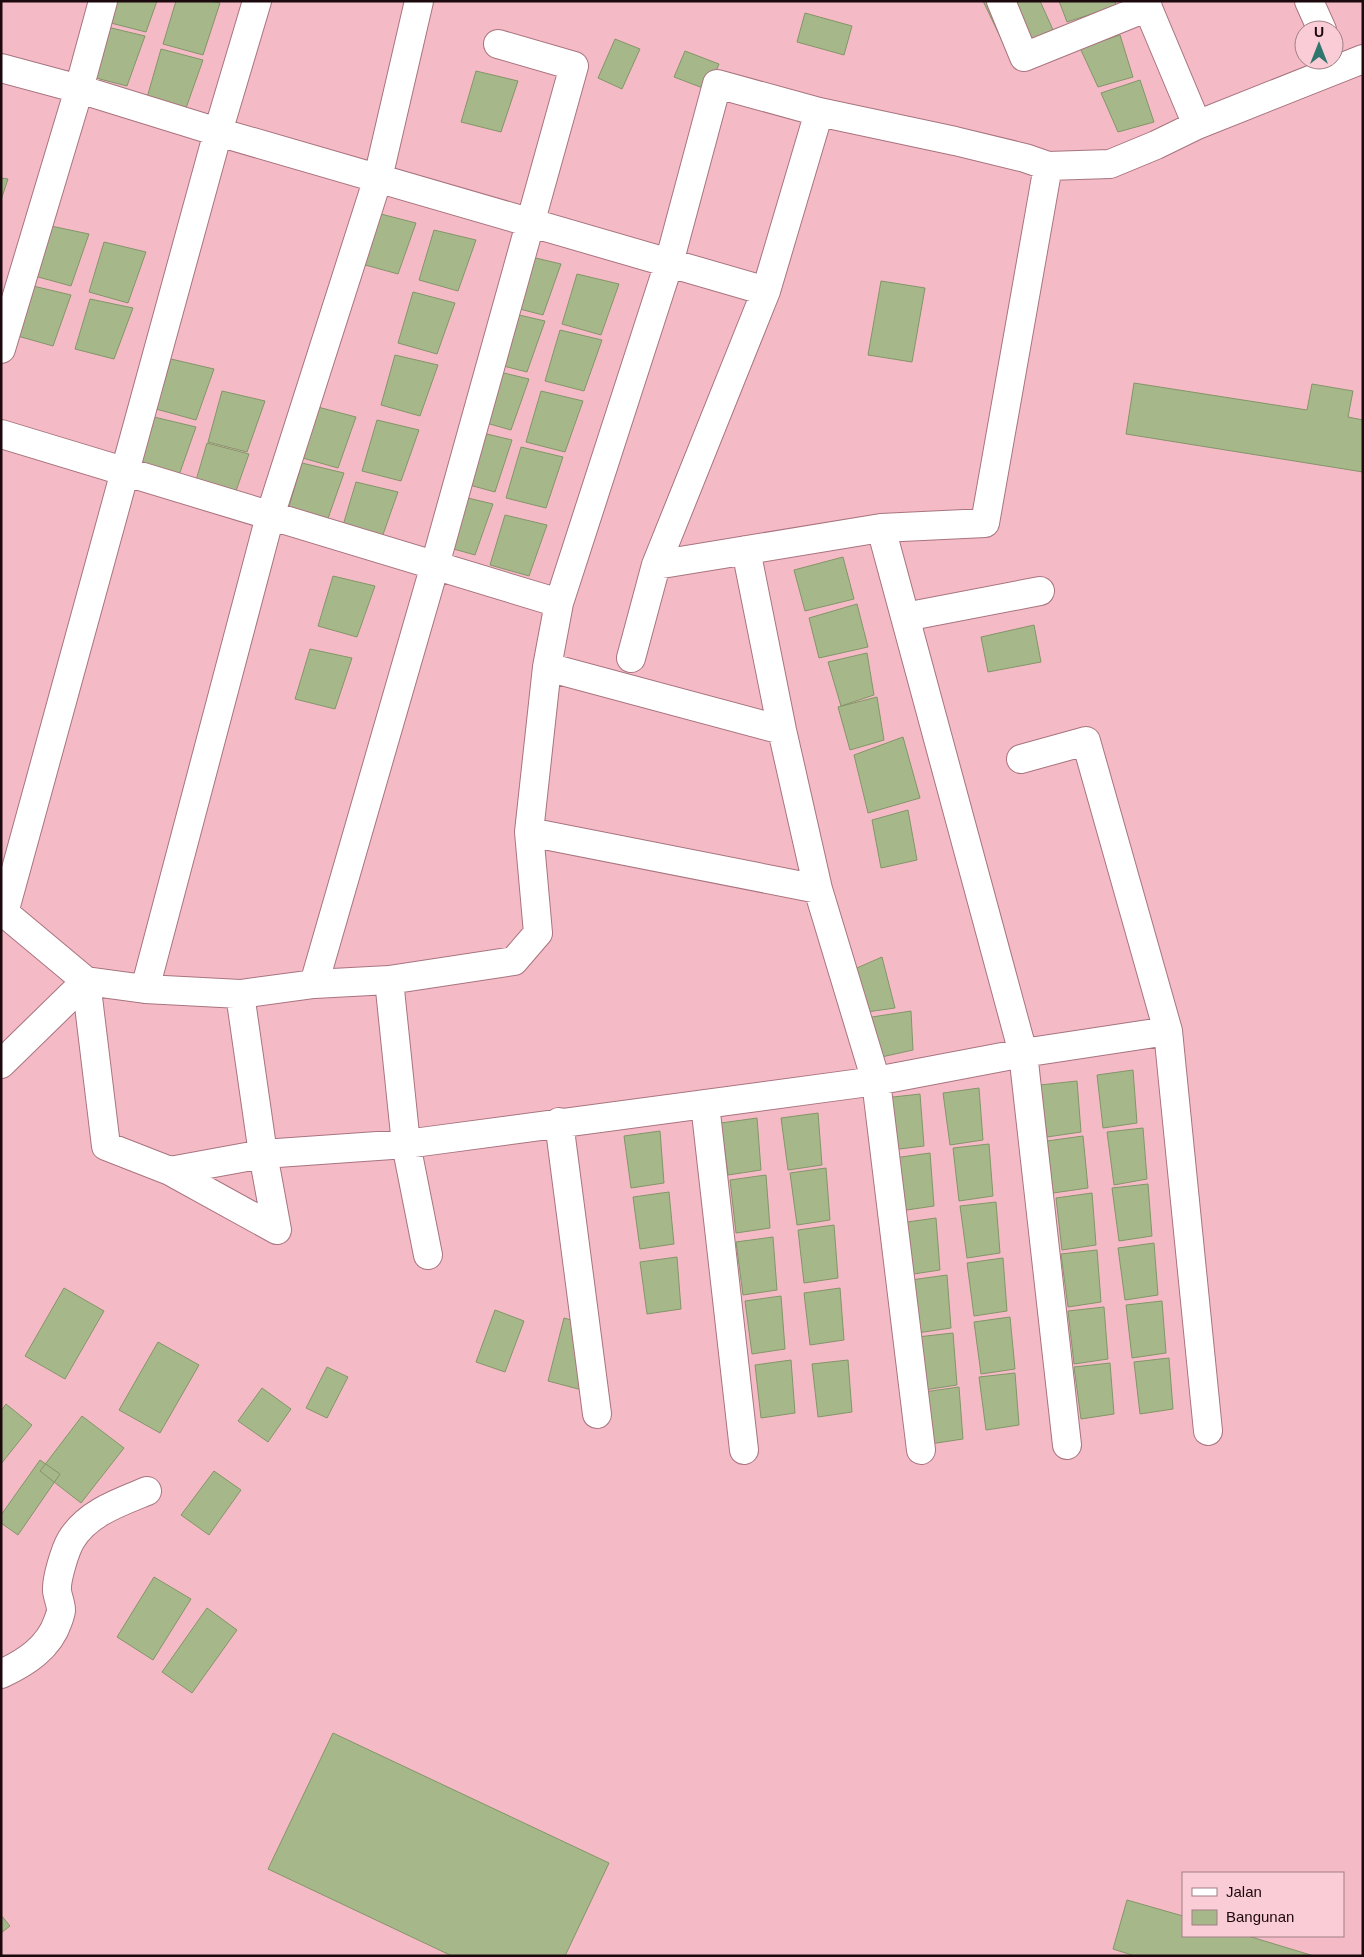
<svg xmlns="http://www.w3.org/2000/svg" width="1364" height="1957" viewBox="0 0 1364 1957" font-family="Arial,sans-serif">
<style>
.building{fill:#a6b88a;stroke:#849568}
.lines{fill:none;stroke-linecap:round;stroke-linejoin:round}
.street-casing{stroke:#a8747f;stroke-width:30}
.street{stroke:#fff;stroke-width:28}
</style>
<rect width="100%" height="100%" fill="#f4bbc7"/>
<path class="building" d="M113,1h44l-11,31 -39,-10z
M176,1h34l10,2 -17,52 -40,-11z
M983,1h57l14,31 -48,17z
M1059,1h56l1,5 -49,16z
M805,13l47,13 -8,29 -47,-13z
M103,26l42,10 -18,50 -39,-10z
M1120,35l13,42 -35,10 -18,-39z
M615,39l25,10 -18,40 -24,-11z
M161,49l42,11 -18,51 -39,-10z
M685,51l34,13 -11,26 -34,-13z
M476,71l42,10 -17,51 -40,-10z
M1140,80l14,42 -36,10 -17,-39z
M1,178l7,1 -7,21z
M373,212l43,11 -18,51 -40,-11z
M46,225l43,9 -18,52 -40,-11z
M434,230l42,10 -18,51 -39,-11z
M104,242l42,10 -18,51 -39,-11z
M519,254l42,10 -18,51 -39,-10z
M577,274l42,10 -18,51 -39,-11z
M881,281l44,7 -13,74 -44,-7z
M29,285l42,10 -18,51 -39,-11z
M413,292l42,11 -18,51 -39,-11z
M90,299l43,9 -19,51 -39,-10z
M502,311l43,10 -18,51 -39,-10z
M560,330l42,10 -18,51 -39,-10z
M395,355l43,10 -18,51 -39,-11z
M171,359l43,10 -18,51 -40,-11z
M487,369l42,10 -18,51 -39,-11z
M1134,383l173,27 5,-26 41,7 -5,26 15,3v52l-237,-38z
M222,391l43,10 -18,51 -39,-10z
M541,391l42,10 -18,51 -39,-10z
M314,406l42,11 -18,51 -39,-11z
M154,417l42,10 -18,51 -39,-11z
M377,420l42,10 -18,51 -39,-10z
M470,430l42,10 -17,52 -40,-11z
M207,443l42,11 -18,51 -39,-11z
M521,447l42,10 -17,51 -40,-10z
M302,463l42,10 -18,51 -39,-11z
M356,482l42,10 -18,51 -39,-11z
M451,494l42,10 -18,51 -39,-11z
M505,515l42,10 -18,51 -39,-11z
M843,557l11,42 -49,12 -11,-41z
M333,576l42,10 -18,51 -39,-11z
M857,604l11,43 -49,11 -10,-40z
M1034,625l7,37 -53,10 -7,-35z
M310,649l42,9 -17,51 -40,-10z
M867,653l7,42 -33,11 -13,-44z
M877,697l7,43 -34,10 -12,-43z
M903,737l17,61 -52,15 -14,-58z
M908,810l9,50 -36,8 -9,-48z
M882,957l13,51 -35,5 -10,-42z
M911,1011l2,39 -45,10 -9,-41z
M1133,1070l4,53 -34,5 -6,-53z
M1077,1081l4,51 -34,5 -7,-52z
M979,1088l4,52 -33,5 -7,-52z
M920,1094l4,52 -33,4 -7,-52z
M818,1113l4,52 -34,5 -7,-52z
M757,1118l4,52 -33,5 -7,-52z
M1143,1128l4,51 -33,6 -7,-53z
M660,1131l4,52 -33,5 -7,-52z
M1083,1136l5,52 -35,5 -6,-52z
M989,1144l4,52 -34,5 -6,-53z
M930,1153l4,53 -34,5 -6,-53z
M826,1168l4,52 -33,5 -7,-52z
M766,1175l4,53 -34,5 -6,-53z
M1148,1184l4,52 -33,5 -7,-53z
M669,1192l5,52 -34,5 -7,-52z
M1092,1193l4,52 -34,5 -6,-52z
M996,1202l4,51 -33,5 -7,-52z
M936,1218l4,52 -33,5 -7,-52z
M834,1225l4,53 -34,5 -6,-53z
M773,1237l4,53 -34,5 -7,-53z
M1154,1243l4,52 -33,5 -7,-52z
M1097,1250l4,52 -33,5 -7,-53z
M677,1257l4,52 -34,5 -7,-52z
M1003,1258l4,53 -33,5 -7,-53z
M947,1275l4,53 -34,5 -6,-53z
M64,1288l40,23 -39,68 -40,-23z
M840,1288l4,52 -34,5 -6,-52z
M781,1296l4,53 -33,5 -7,-53z
M1162,1301l4,52 -34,5 -6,-53z
M1104,1307l4,52 -34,5 -6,-53z
M495,1310l29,11 -19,51 -29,-10z
M1010,1317l5,52 -34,5 -7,-52z
M564,1318l33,9 -15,63 -34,-9z
M953,1333l4,52 -33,5 -7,-53z
M158,1342l41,23 -39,68 -41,-23z
M1169,1358l4,51 -33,5 -6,-52z
M791,1360l4,53 -34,5 -6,-53z
M848,1360l4,52 -34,5 -6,-53z
M1110,1363l4,51 -33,5 -7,-52z
M327,1367l21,10 -21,41 -21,-10z
M1015,1373l4,52 -33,5 -7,-53z
M959,1387l4,52 -33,5 -6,-52z
M262,1388l29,21 -23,33 -30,-21z
M6,1404l26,21 -31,39v-53z
M82,1416l42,32 -43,55 -41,-32z
M40,1460l20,14 -42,61 -17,-12v-8z
M214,1471l27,19 -32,45 -28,-20z
M154,1577l37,22 -38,61 -36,-23z
M207,1608l30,22 -45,63 -30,-21z
M333,1733l276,130 -44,93h-113l-184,-87z
M1127,1900l56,16v20h65l66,20h-179l-22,-7z
M1,1915l9,11 -9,7z"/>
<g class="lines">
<defs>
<path id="street" d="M1001,1l23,56 124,-50
M1145,1l52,124
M1309,1l13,29
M1,68l78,21 139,43 548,159
M1,349l78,-260 24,-88
M1,434l558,169
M881,528l142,525 44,392
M746,550l36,180 36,159 58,192 147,-28 145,-22 -82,-290 -65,18
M656,565l225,-37 104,-5 63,-357
M905,617l135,-26
M631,658l25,-93 110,-274 53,-179
M547,667l235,63
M529,832l289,57
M1,910l85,71 59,8 95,5 74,-10 75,-4 125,-19 24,-28 -9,-101 18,-165 12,-64 110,-340 48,-179 102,28 136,29 70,17 23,8 62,-2 46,-19 41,-20 166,-66
M4,913l214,-781 39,-131
M389,980l17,164 22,111
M86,981l20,165 64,25 93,-17 143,-10 470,-63 45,369
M314,984l121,-419 139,-499 -76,-22
M145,989l125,-473 108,-338 41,-177
M1168,1031l40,400
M1,1064l85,-83
M705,1104l39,346
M559,1122l38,292
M170,1171l107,59 -14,-76 -23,-160
M1,1674c24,-11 48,-26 57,-53 1,-3 3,-8 3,-11 0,-6 -3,-12 -4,-19 -1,-11 8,-41 14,-51 16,-27 49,-38 76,-49"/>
</defs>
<use href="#street" class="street-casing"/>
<use href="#street" class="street"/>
</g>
<rect width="1364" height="1957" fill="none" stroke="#1c090e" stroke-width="5"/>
<rect x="1182" y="1872" width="162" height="65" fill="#faccd5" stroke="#a17e85"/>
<rect x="1192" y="1888" width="25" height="8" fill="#ffffff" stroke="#a17e85"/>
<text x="1226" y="1897" font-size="15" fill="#1c090e">Jalan</text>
<rect x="1192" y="1910" width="25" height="15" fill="#a6b88a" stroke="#a17e85"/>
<text x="1226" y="1922" font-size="15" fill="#1c090e">Bangunan</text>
<g transform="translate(1319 45)"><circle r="24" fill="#faccd5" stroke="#a17e85"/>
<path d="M0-4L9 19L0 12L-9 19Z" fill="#2f766e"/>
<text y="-8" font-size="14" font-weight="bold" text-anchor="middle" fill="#1c090e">U</text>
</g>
</svg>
